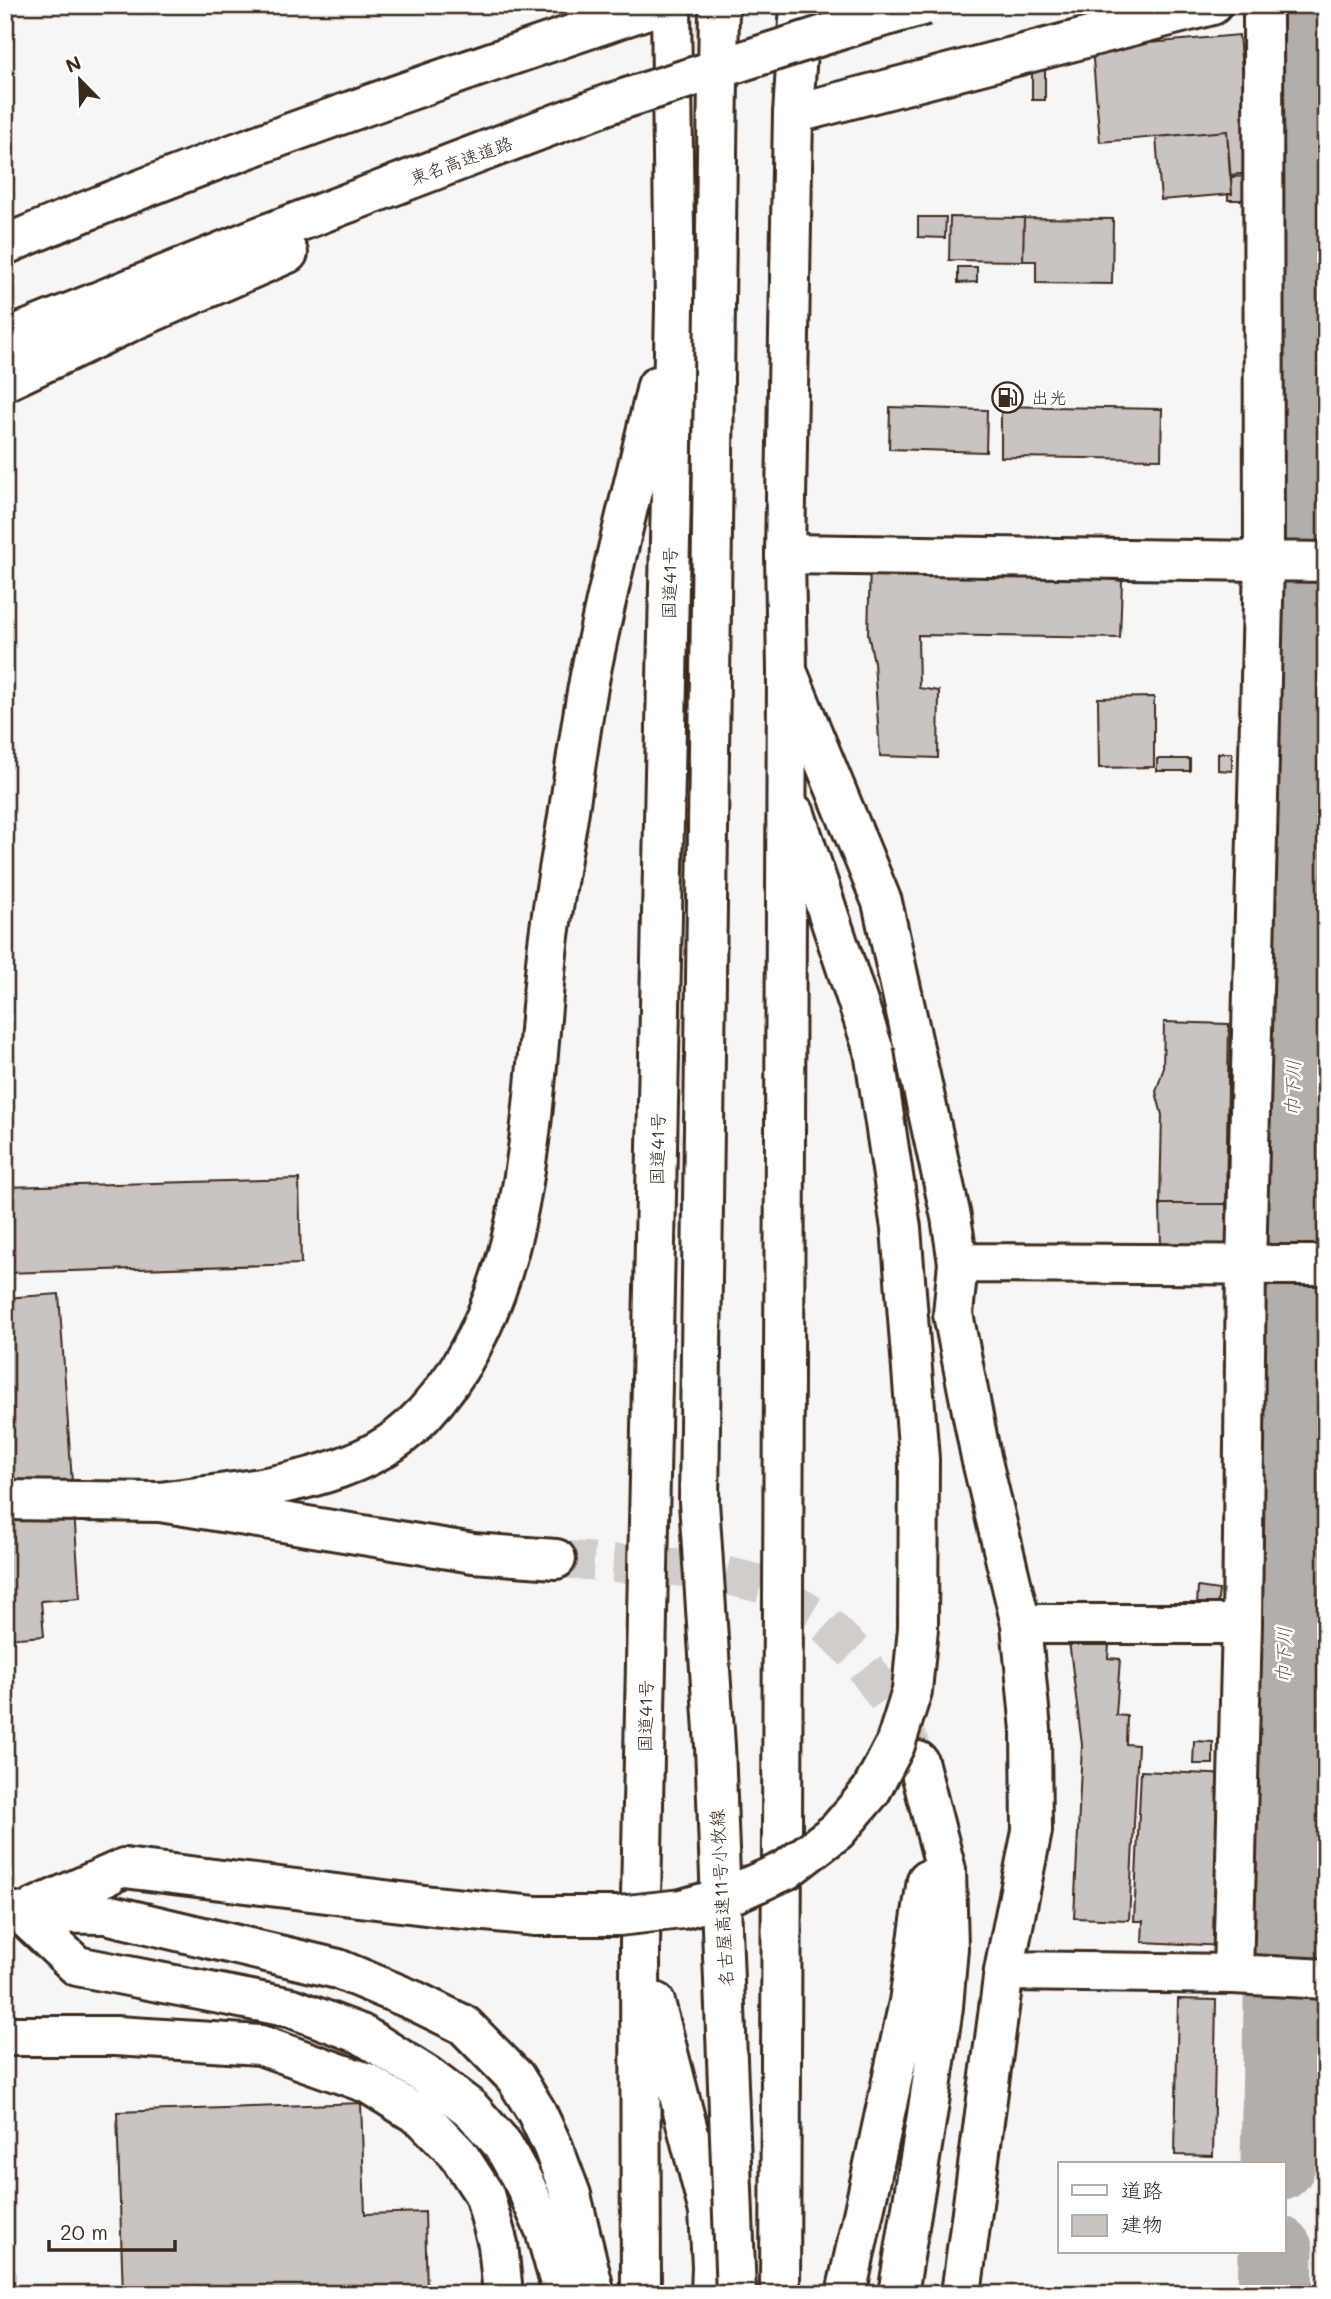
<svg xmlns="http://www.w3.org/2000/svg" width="1331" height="2299" viewBox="0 0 1331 2299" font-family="Mali,'Klee One',sans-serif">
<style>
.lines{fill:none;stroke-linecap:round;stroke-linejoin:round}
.river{stroke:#b4aeaa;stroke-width:75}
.building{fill:#c9c3c1;stroke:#3b2a1e;stroke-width:2}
.highway-tunnel{stroke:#d1cdcb;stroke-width:38;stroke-dasharray:38 19;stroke-linecap:butt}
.street-casing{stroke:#3b2a1e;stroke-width:44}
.highway-casing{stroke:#3b2a1e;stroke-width:44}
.street{stroke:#fff;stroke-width:38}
.highway{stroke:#fff;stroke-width:38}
.highway-bridge-casing{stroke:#3b2a1e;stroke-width:44;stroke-linecap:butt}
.highway-bridge{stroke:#fff;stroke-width:38}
.labels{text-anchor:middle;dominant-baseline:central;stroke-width:5;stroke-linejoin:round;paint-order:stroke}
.street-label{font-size:18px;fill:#3b2a1e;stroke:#fff}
.poi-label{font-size:18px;fill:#3b2a1e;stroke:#fff;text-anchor:start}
.water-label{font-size:19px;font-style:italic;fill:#65584f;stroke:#fff}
</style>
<rect width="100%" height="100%" fill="#f7f6f6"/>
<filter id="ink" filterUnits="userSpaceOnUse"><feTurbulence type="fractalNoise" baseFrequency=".0143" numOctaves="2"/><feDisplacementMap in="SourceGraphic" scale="14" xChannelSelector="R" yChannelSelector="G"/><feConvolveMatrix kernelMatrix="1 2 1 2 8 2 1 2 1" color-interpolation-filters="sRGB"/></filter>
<g filter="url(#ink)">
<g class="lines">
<path class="river" d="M1278,2164l3,-161 3,-515 29,-1476
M1275,2294l1,-42"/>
</g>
<path class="building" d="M1239,35l12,138 -21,2 -3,-44 -127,11 -8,-94z
M1032,70h13v30h-13z
M1227,131l5,63 -71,6 -5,-63z
M1248,176l-2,24h-18v-6h4l-1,-17z
M918,217h28l-1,21 -27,-1z
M950,217l74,1 -1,43 -74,-1z
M1024,218l89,1 -1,65 -76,-1v-22h-13z
M958,267h19v15l-19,1z
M1001,406l161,3 -1,50 -160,-2z
M890,407l97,3 -1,42 -97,-3z
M870,565l166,6 86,10 -2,57 -202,-3 1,53 20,3 -1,67 -58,-2 -6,-94 -6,-28z
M1154,697v70l-55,1 -1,-70z
M1218,753h14v18l-14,-1z
M1157,759h33v12h-33z
M1164,1022l65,2 -3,180h-66l2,-89 -6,-23 7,-22z
M299,1179l2,85 -296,9v-86z
M1160,1204h66l1,42 -66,1z
M59,1294l21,304 -39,3 3,35 -39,3v-341z
M1198,1587l21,3 -2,17 -20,-2z
M1069,1641l40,3 -1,14 12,1 -4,56 11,1 -1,28 12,1 -9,175 -55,-2 8,-173z
M1194,1741l19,1v22h-20z
M1141,1771l92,4 -8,171 -83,-4 1,-21h-9z
M1178,1999l38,1 -3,156 -38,-1z
M361,2103l4,111 60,-2 2,82h-304l-6,-182z"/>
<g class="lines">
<path class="highway-tunnel" d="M556,1559l144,10 61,15 59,35 35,34 33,47 24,48"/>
<defs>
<path id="street" d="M793,114l419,-109
M785,554l541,8
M787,671l95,231 69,315 7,46 -5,51 28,143 40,167 10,106 1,101 -28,140 -43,323
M958,1263l368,2
M1021,1624h221
M1004,1971l229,3 93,5
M1233,1974l9,-350 4,-358 18,-704 -1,-557
M5,2036h111l144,9 107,38 56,35 35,36 26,40 14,50 5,50"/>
<path id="highway" d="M5,245c213,-91 435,-166 655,-240
M5,339l256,-103 350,-133
M5,381l131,-62 152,-66
M795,814l79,237
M5,1500l155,2 313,51 83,6
M160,1502c78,-11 189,-18 250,-74 126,-117 120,-325 138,-484 5,-42 13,-85 20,-127 7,-47 13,-94 22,-141 19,-97 45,-194 67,-290
M36,1907l88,-39
M5,1910l16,3 85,1 232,55 77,32 49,24 51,52 21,34 17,36 18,48 24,99
M21,1913l56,53 215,42 69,26 65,41 45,34 32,36 22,40 20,45 18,64
M655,2002l54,210 3,54 -1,28
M641,2294l-1,-350 35,-1638 -4,-301
M780,2294l7,-1623 -2,-117 8,-440 7,-109
M846,2294l63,-292 18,-122
M898,2294l30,-185 15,-102 5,-59 -2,-78 -28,-109"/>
</defs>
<use href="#street" class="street-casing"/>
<use href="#highway" class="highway-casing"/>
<use href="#street" class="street"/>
<use href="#highway" class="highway"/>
<defs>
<path id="highway-bridge" d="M719,5l-20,1497 16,244 21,548
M611,103l254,-81 60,-17
M124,1868l309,38 103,10h82l64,-7 46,-13 58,-26 51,-39 34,-40 24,-46 17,-54 6,-63 1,-169 -18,-231 -27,-177"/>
</defs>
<use href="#highway-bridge" class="highway-bridge-casing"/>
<use href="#highway-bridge" class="highway-bridge"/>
</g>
</g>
<defs>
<symbol id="fuel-ring" viewBox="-11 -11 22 22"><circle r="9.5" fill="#fff" stroke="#3b2a1e" stroke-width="1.5"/><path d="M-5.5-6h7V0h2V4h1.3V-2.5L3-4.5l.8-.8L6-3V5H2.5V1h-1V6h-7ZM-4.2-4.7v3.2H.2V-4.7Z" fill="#3b2a1e"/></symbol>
</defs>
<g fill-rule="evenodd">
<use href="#fuel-ring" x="990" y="380" width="35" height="35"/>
</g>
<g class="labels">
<g class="street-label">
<text transform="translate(461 160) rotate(-20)">東名高速道路</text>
<text transform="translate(669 583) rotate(-89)">国道41号</text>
<text transform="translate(657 1149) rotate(-89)">国道41号</text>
<text transform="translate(645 1716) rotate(-89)">国道41号</text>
<text transform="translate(721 1898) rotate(-93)">名古屋高速11号小牧線</text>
</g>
<g class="poi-label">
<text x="1031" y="397">出光</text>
</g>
<g class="water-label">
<text transform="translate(1292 1088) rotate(-89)">巾下川</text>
<text transform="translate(1283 1655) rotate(-89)">巾下川</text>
</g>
</g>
<rect width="1331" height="2299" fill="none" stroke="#fff" stroke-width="28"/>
<rect x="14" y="14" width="1303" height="2271" fill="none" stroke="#3b2a1e" stroke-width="2.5" filter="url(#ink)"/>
<rect x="1058" y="2162" width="228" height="91" fill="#ffffff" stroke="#b1aaa5" stroke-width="2"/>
<rect x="1072" y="2185" width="35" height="10" fill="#ffffff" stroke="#b1aaa5" stroke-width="2"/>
<text x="1121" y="2198" font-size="21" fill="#3b2a1e">道路</text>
<rect x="1072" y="2215" width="35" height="21" fill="#c9c3c1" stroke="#b1aaa5" stroke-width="2"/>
<text x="1121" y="2232" font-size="21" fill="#3b2a1e">建物</text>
<g transform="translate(80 80) rotate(337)" stroke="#ffffff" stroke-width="5" paint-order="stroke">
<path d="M0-5L12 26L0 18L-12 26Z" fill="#3b2a1e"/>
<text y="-10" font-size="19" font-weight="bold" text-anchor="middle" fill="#3b2a1e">N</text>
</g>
<path d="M49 2240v10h126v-10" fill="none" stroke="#3b2a1e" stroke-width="3.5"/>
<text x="60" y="2240" font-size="21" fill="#3b2a1e" stroke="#ffffff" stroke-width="5" paint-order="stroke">20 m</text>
</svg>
